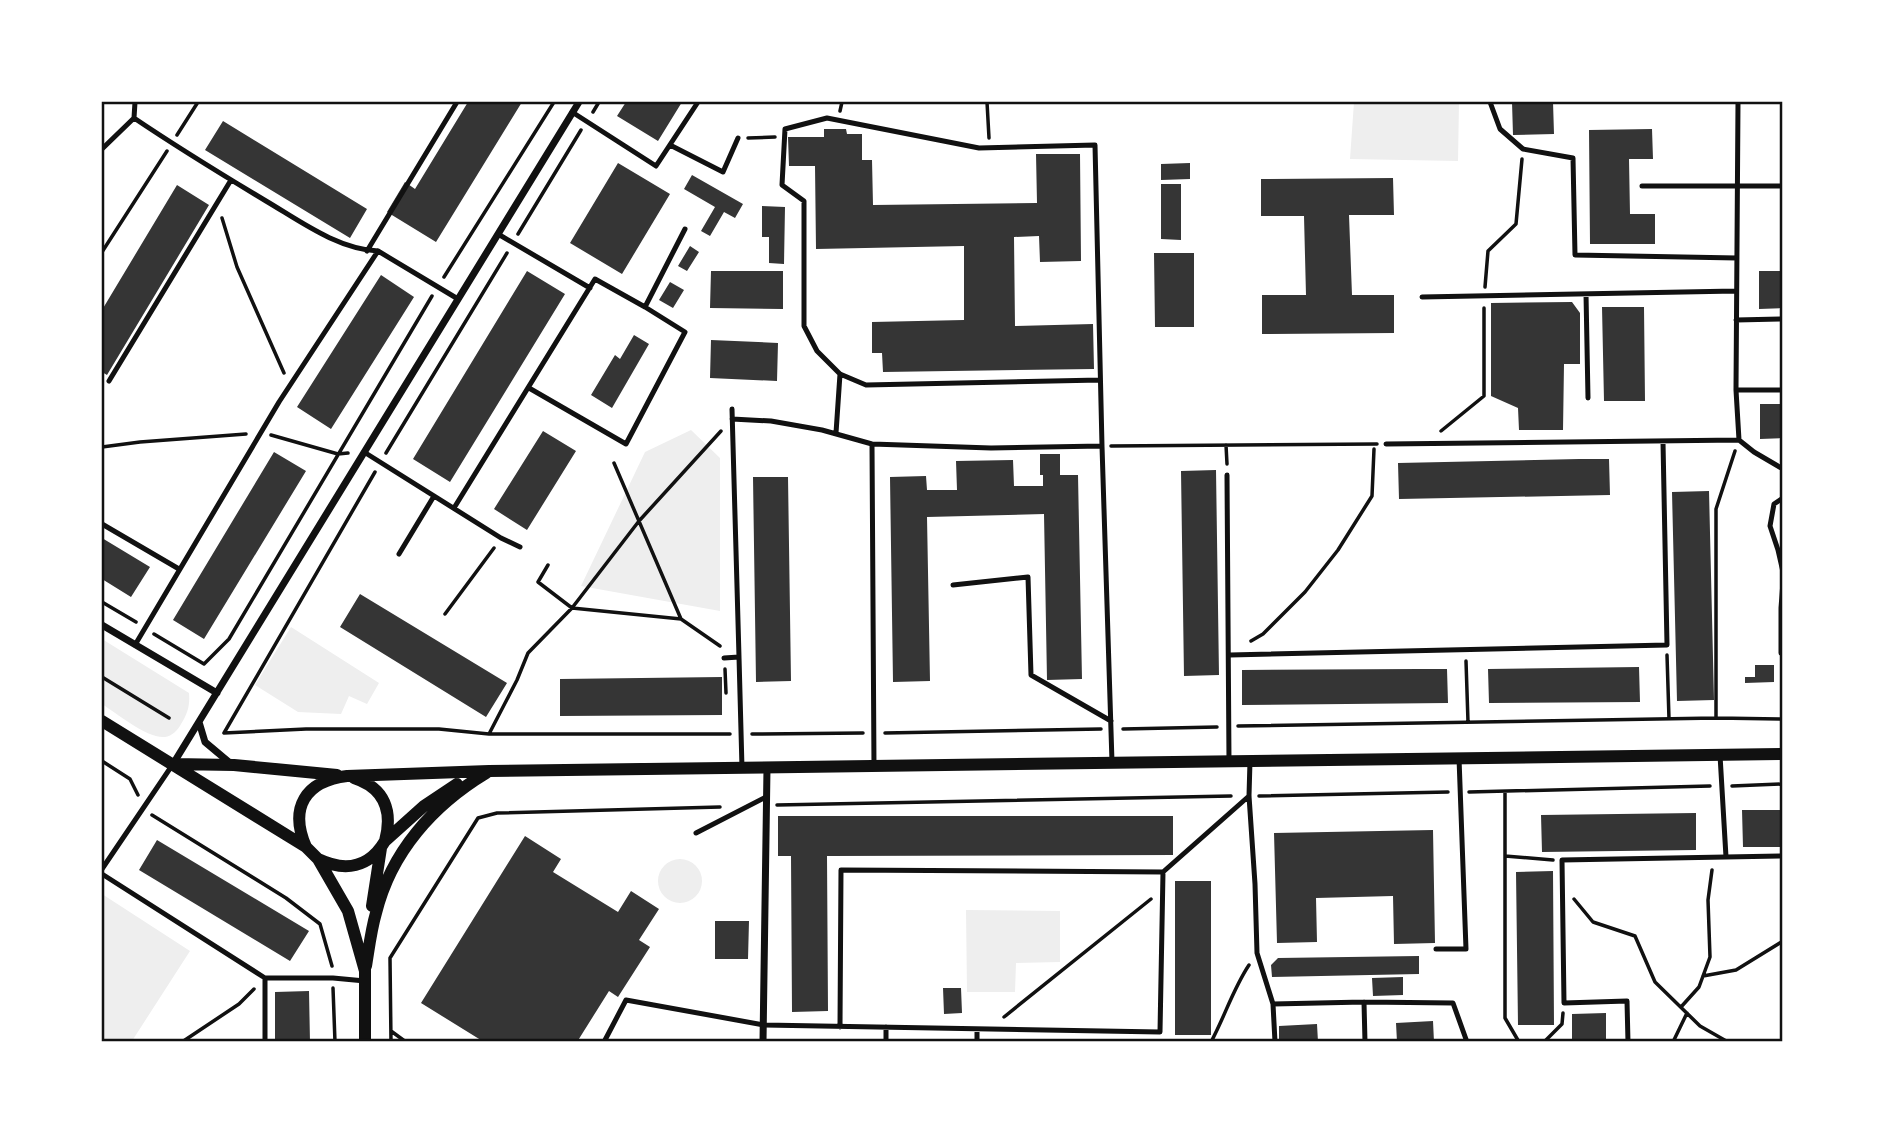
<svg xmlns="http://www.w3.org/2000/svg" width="1884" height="1143" viewBox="0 0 1884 1143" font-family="Spectral,serif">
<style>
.green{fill:#eee}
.building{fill:#353535}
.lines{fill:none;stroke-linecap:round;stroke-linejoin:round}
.path{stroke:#111;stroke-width:3.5}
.service{stroke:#111;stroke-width:5}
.minor{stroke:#111;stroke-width:7}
.tertiary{stroke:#111;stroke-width:12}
.neatline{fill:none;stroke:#111;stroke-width:2.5}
</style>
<rect width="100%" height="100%" fill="#fff"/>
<path class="green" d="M1354,102h105l-1,59 -108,-2z
M691,430l29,28v153l-139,-25 64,-134z
M291,627l88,56 -12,21 -18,-8 -8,18 -43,-2 -43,-27z
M102,639l87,54c1,12 -1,20 -8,31 -3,6 -9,12 -16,13 -17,2 -49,-24 -63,-33z
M658 881a22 22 0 1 1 44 0a22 22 0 1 1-44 0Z
M102,894l88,57 -58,90h-30z
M966,910l94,1v51l-44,1 -1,29h-48z"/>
<path class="building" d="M468,102h54l-86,140 -49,-30 18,-30 10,7z
M626,102h56l-24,39 -41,-25z
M1512,102h41l1,32 -41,1z
M223,121l144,88 -17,29 -145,-88z
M824,129h22l1,5h15v26h10l1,45 164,-2 -1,-49h44l1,107 -41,1 -1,-26 -25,1 1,89 78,-2 1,45 -211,3 -1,-19h-10v-31l92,-2v-74l-148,3 -1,-83h-26l-1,-29h36z
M1652,129l1,30h-24l1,55h25v30h-65l-1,-114z
M618,163l52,31 -48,80 -52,-31z
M1190,163v16l-29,1v-16z
M692,175l51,29 -8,14 -11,-6 -14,24 -9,-5 14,-24 -31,-18z
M1393,178l1,37h-45l3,80h42v38l-132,1v-39h44l-2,-79h-43v-37z
M1161,184h20v56l-20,-1z
M177,185l32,20 -102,170 -5,-3v-62z
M762,206l23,1 -1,57 -15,-1v-26h-7z
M690,246l9,6 -12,19 -9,-5z
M1154,253h40v74h-39z
M527,271l38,23 -115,188 -37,-23z
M711,271h72v38l-73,-1z
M1759,271h24v37l-24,1z
M381,275l33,22 -83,132 -34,-22z
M670,282l14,8 -11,18 -14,-8z
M1572,302l8,11v51h-16l-1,66h-44l-1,-22 -27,-12v-93z
M1602,307h42l1,94h-41z
M634,335l15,9 -37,64 -21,-13 24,-40 5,4z
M711,340l67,3 -1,38 -67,-3z
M1760,404h23v34l-23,1z
M543,431l33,20 -49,79 -33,-21z
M274,452l32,19 -102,168 -31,-19z
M1040,454h20v21h18l4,204 -35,1 -3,-166 -117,3 3,164 -37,1 -3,-205 36,-1 1,14h30l-1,-29 57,-1 1,26h29v-11h-3z
M1579,459h30l1,36 -211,4 -1,-36z
M1216,470l3,205 -35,1 -3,-205z
M753,477h35l3,204 -35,1z
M1709,491l5,209 -37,1 -5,-209z
M102,538l48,29 -19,30 -29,-18z
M360,594l147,89 -21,34 -146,-90z
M1755,665h19v17l-29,1v-6h10z
M1639,667l1,35 -151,1 -1,-34z
M1419,669h28l1,34 -206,2v-35z
M722,677v38l-162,1v-37z
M1742,810h41v37h-40z
M1696,813v37l-154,2 -1,-37z
M778,816h395v39l-346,1 1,155 -36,1 -1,-156h-13z
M1433,830l2,113 -41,1 -1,-48 -77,2 1,44 -40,1 -3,-110z
M525,836l36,23 -8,13 65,40 13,-21 28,18 -20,31 11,7 -32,50 -9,-6 -32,51h-93l-63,-39z
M157,840l152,91 -19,30 -151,-91z
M1553,871l1,154h-36l-2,-153z
M1175,881h36v154h-36z
M715,921h34l-1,38h-33z
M1419,956v18l-147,3 -1,-12 7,-7z
M1403,977v18l-30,1 -1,-18z
M943,988h18l1,25 -18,1z
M309,991l1,51h-35v-50z
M1606,1013v29h-34v-28z
M1433,1021l1,21h-37l-1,-19z
M1317,1024l1,18h-39v-16z"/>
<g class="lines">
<path class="path" d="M987,102l2,36
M840,111l2,-9
M593,112l6,-10
M177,135l21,-33
M748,138l27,-1
M222,218l15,49 47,106
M518,234l63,-104
M102,252l65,-101
M444,277l110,-175
M1485,287l3,-36 28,-27 6,-65
M1441,431l43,-35v-88
M271,435l67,19 10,-1
M1226,445l1,19
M1111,446l266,-2
M102,447l38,-5 106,-8
M386,453l121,-200
M614,463l67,156 39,27
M375,472l-151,261 82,-4h133l50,5h241
M548,565l-10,17 34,26 109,11
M102,602l34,20
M445,614l49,-66
M154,634l50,30 25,-25 203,-343
M1251,641l12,-7 42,-42 33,-42 34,-54 2,-47
M1667,655l2,64
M1466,661l2,61
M725,669l1,24
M102,677l67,41
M1716,718v-209l19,-58
M1238,726l478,-8 67,1
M1123,729l94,-2
M885,733l216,-4
M489,734l28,-54 11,-27 44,-45 67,-87 82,-90
M752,734l111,-1
M102,761l28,18 8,16
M1732,786l51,-2
M1469,792l241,-6
M1505,792v226l14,24
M1259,796l189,-4
M777,805l454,-9
M152,815l134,83 34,26 12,42
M1505,856l48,4
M1574,899l19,23 42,14 20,46 45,44 28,16
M1703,976l33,-6 47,-29
M333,988l2,54
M1681,1007l18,-20 11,-30 -2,-57 4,-30
M1004,1017l147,-118
M391,1031l15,11
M182,1042l57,-38 15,-15
M391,1042l-1,-84 88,-140 19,-5 223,-6
M1195,1042l17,-1
M1211,1042c14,-26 22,-53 38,-77
M1544,1042l18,-18 1,-11
M1673,1042l14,-29"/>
<path class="service" d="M1490,102l10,27 23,20 50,9 2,97 162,3
M1738,102l-2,288 3,50 15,12 29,17
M572,112l84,54 42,-64
M134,118c43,29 87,56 132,83 34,20 71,48 112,50l-99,151 -144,243
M670,145l53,27 15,-34
M102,149l32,-31 1,-16
M1642,186h141
M498,234l92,54
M367,251l90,-149
M378,251l80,48
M1586,294l2,104
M1422,297l314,-6
M1736,320l47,-1
M1100,380l-234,5 -26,-11 -23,-23 -13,-25v-125l-22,-16 3,-56 42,-11 152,30 116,-3 7,301 10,316
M109,381l122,-201
M529,388l97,56 59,-112 -40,-25 40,-78
M1736,390h47
M732,409l7,248
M732,419l39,2 51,9 50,14 119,4 111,-2
M836,433l4,-59
M872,444l2,322
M1386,444l353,-4
M364,452l137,86 19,9
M1227,475l2,286
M1783,498l-9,6 -4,22 8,24 5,22
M454,508l141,-229 50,28
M102,524l77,45
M399,554l35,-58
M1783,582l-2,26h2
M953,585l75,-8 3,98 80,46
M1781,608v45
M1230,655l437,-10 -4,-203
M724,658l15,-1 3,111
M1720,755l6,102
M1250,761l-1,35 6,88 2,69 16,51 2,38
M696,833l70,-36
M102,869l71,-105
M102,874l163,104h68l32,3
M1436,949h30l-7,-191
M265,978v64
M1364,1002l1,40
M1273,1004l91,-2 89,1 14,39
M840,1027l1,-157 322,2 86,-76
M886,1027v15
M977,1029v13
M604,1042l22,-42 138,25 396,7 3,-160
M1628,1042l-1,-41 -63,2 -2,-143 221,-4"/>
<path class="minor" d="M102,625l115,68
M199,722l6,20 25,21
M173,764l406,-662
M763,1042l4,-274"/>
<path class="tertiary" d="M102,721l204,126 12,12 30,52 17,60
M173,764l61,1 103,10
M354,778c31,10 39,33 31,63
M306,847c-17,-39 -1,-66 41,-71l142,-5 1294,-17
M318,859c27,13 51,9 67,-18l39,-35 33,-22
M372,906l9,-58
M366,966c3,-18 5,-36 10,-53 15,-61 57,-108 110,-140
M365,1042v-76"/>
</g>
<rect width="1884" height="1143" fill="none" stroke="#ffffff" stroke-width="206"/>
<rect x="103" y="103" width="1678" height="937" class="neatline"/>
</svg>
